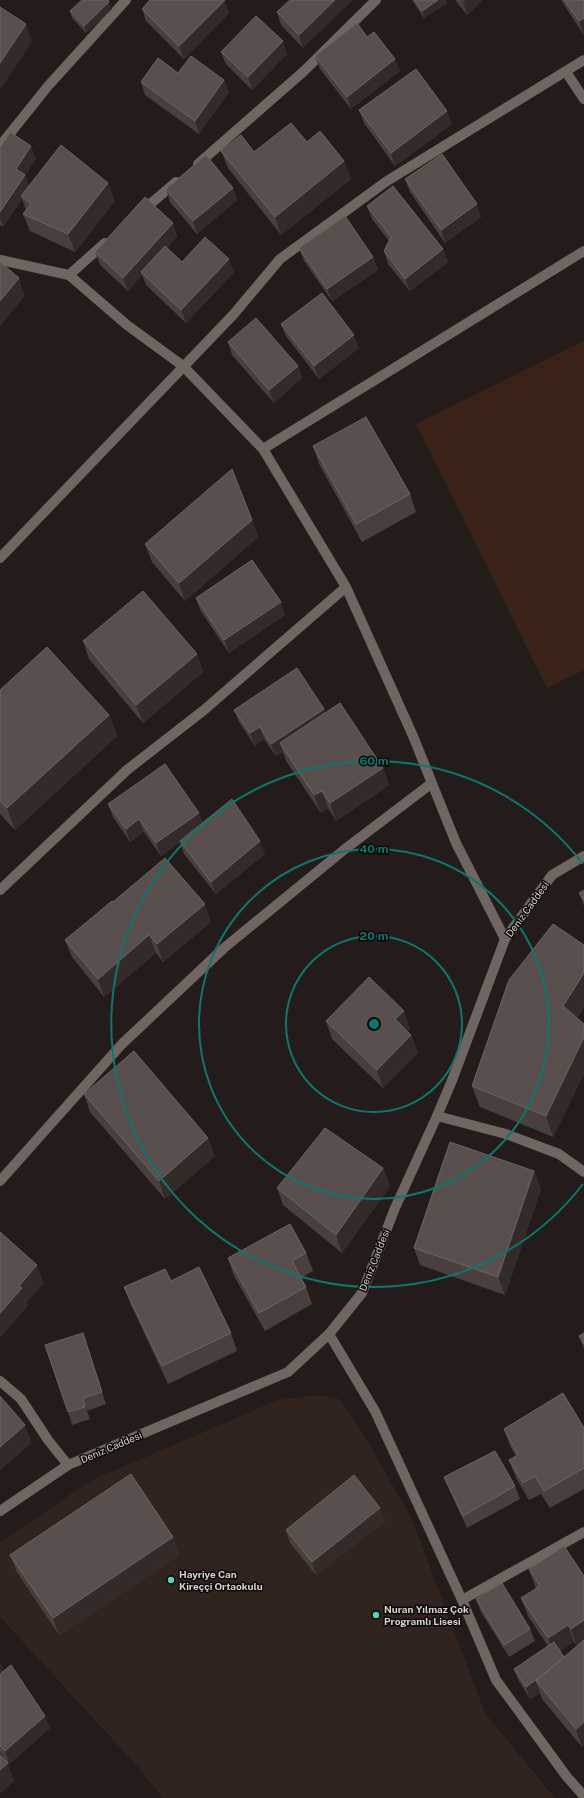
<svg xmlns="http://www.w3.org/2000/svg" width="584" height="1798" viewBox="0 0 584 1798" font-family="'Public Sans',sans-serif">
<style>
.built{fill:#31231e}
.green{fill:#3a2219}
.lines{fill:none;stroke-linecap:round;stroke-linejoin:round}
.street{stroke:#6f6662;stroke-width:10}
.secondary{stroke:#6f6662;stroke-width:10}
.wall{fill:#49403d;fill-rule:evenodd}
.shaded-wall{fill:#342b28}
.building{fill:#59504d;stroke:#6d6562}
.ring{fill:none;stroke:#0f766e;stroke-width:2}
.poi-dot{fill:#5bcebc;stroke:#0b0807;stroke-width:1.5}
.labels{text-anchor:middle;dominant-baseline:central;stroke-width:3;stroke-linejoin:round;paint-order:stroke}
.street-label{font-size:10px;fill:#dad5d3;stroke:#0b0807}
.poi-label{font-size:10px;font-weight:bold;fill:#dad5d3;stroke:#0b0807;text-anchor:start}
.centre{fill:#0f766e;stroke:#0b0807;stroke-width:2}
.ring-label{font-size:12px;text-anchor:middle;font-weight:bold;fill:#0f766e;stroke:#0b0807;stroke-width:3;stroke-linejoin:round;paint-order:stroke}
</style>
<rect width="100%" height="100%" fill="#241c1a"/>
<path class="built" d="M318,1395l21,4 16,21 56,97 74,196 70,85h-392l-26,-32 -137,-149v-74l90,-62 188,-81z"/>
<path class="green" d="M584,341v329l-37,18 -131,-264z"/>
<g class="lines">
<path class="street" d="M566,72l18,27
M0,146l48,-60 78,-86
M198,164l105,-92 73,-72
M141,212l35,-30
M0,260l69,15 58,50 56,41 80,83 83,138 67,149 43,107 49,96
M69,275l36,-32
M263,449l321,-198
M0,558l233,-243 47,-56 107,-78 197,-121
M0,890l127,-120 77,-60 142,-123
M437,1116l69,18 53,20 25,18
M0,1181l122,-137 102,-96 121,-99 87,-66
M329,1334l46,77 87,189 34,80 71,97 17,19
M0,1381l21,18 27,41 20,25
M462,1600l122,-68"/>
<path class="secondary" d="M0,1511l68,-46 220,-93 41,-38 33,-41 33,-85 42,-92 16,-38 52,-139 47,-64 32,-19"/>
</g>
<path class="wall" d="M290,0l13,48 -22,-23 -4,-13z
M412,0h34l1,3 -23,15z
M455,0h27l-15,15z
M561,0h23v33l-1,1z
M112,9l-26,24 -14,-15 -2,-7z
M142,9l87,4 -45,46 -38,-38z
M367,37l33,34 -49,38 -31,-40 -5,-13z
M221,52l66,2 -35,36 -26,-26z
M224,80l5,12 -30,42 -54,-39 -4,-13z
M359,110l93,14 -57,42 -31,-43z
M307,142l37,19 7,18 -70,56 -53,-67 -7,-17 33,1z
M0,148l36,11 -11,16 4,11 79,-3 7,18 -40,51 -45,-21 -7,-17 3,-4 -4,-11 -19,28 -3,-2z
M405,179l76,38 -36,26 -35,-51z
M233,188l4,12 -40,34 -27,-32 -4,-13z
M367,206l76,43 5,13 -38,29 -22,-27 -4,-13 5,-10 -17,-22z
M173,223l4,13 -10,12 15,14 52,10 -48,51 -40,-38 -4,-10 -14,16 -28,-26 -5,-13z
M299,248l74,9 5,13 -46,31 -28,-40z
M281,324l78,24 -40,31 -33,-43z
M228,342l70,24 4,12 -28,25 -42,-48z
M313,446l97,48 6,18 -54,30 -43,-78z
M252,520l6,17 -73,64 -33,-39 -7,-18z
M196,598l89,17 -56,38 -29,-43z
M83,641l114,13 6,18 -60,51 -54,-64z
M0,690l109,25 8,21 -102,94 -15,-16z
M324,709l1,4 58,55 6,17 -53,36 -8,-13 -7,5 -35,-52 -3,-9 -7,4 -12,-17 -9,7 -16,-24 -5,-12z
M108,804l95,19 62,31 -49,40 -32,-40 -4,-12 -19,14 -17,-24 -14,10 -17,-25z
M584,890v16l-5,-13z
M113,902l98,20 -48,40 -7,-9 -52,44 -32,-40 -7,-17z
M584,945v62l-7,11 7,6v50l-31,63 -73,-30 -8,-21z
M326,1021l84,7 -3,3 4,4 7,18 -35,35 -51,-49z
M84,1094l131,62 -50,43 -75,-87z
M383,1168l7,18 -48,67 -59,-48 -6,-17z
M534,1171l7,18 -36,106 -85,-30 -6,-17z
M306,1253l7,18 -12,7 5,9 6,17 -47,27 -31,-55 -6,-18z
M171,1281l60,52 6,18 -69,33 -37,-79 -7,-18z
M584,1333v16l-5,-13z
M87,1346l19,58 -19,7 3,8 -18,6 -4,-13z
M584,1428v61l-34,19 -9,-14 -12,6 -13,-22 -7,-18 7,-4 -6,-10 -6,-17z
M444,1477l71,9 5,13 -53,29 -18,-39z
M385,1521l-69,54 -26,-32 -4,-13z
M173,1537l6,18 -120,80 -42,-63 -7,-17z
M529,1569l55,7v169l-2,2 -40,-48 -2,-6 -10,6 -11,-18 -5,-12 34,-23 -20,-30 -7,-18 15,-9zM574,1642l3,4 -13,11 -4,-6z
M476,1599l54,30 5,12 -26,16 -28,-45z
M0,1674l50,54 -41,36 -9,-11z"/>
<path class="shaded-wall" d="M225,0l4,13 -45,46 -5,-13z
M335,0h18l-50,48 -4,-13z
M438,0h8l1,3 -23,15 -2,-7z
M465,0h17l-15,15 -4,-13z
M109,2l3,7 -26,24 -2,-7z
M584,18v15l-1,1 -4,-13z
M26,24l6,18 -32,48v-27z
M283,41l4,13 -35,36 -4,-13z
M395,59l5,12 -49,38 -4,-12z
M224,80l5,12 -30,42 -4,-13z
M447,111l5,13 -57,42 -4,-13z
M31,146l5,13 -16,23 -4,-13z
M344,161l7,18 -70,56 -6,-18z
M25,175l4,13 -8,8 1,3 -19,28 -3,-9v-6z
M108,183l7,18 -40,51 -7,-18z
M233,188l4,12 -40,34 -4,-13z
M477,204l4,13 -36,26 -4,-13z
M173,223l4,13 -34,38 -2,-2 1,3 -14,16 -5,-13z
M443,249l5,13 -38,29 -5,-12z
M373,257l5,13 -46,31 -5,-12z
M229,259l5,13 -48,51 -5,-13z
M19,278l6,18 -25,30v-25z
M354,335l5,13 -40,31 -5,-13z
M298,366l4,12 -28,25 -5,-13z
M252,520l6,17 -73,64 -6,-18z
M281,602l4,13 -56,38 -5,-13z
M197,654l6,18 -60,51 -7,-18z
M324,709l4,12 -48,22 3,9 -7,4 -5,-12z
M109,715l8,21 -102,94 -8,-22z
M260,727l4,12 -9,7 -5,-13z
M383,768l6,17 -53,36 -6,-18z
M322,791l6,17 -7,5 -7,-18z
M199,813l5,13 -43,30 -5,-13z
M139,819l5,13 -14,10 -4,-13z
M260,841l5,13 -49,40 -5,-12z
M205,904l6,18 -48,40 -6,-18z
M149,935l7,18 -52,44 -6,-18z
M584,973v34l-13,21 -8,-22z
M404,1011l6,17 -8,9 -7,-18z
M411,1035l7,18 -35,35 -6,-18z
M584,1037v37l-31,63 -7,-21z
M208,1138l7,18 -50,43 -6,-18z
M383,1168l7,18 -48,67 -6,-18z
M534,1171l7,18 -36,106 -7,-18z
M37,1265l7,18 -17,19 1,4 -28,32v-25l19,-27z
M83,1398l4,13 3,8 -5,-12z
M25,1425l7,18 -32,27v-23z
M380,1508l5,13 -69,54 -4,-13z
M173,1537l6,18 -120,80 -6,-17z
M584,1620v22l-7,5 -6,-18z
M568,1625l6,17 -20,13 -6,-17z
M566,1660l-30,21 4,12 -10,6 -4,-12z
M0,1661l3,9 -3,3z
M45,1716l5,12 -41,36 -4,-13z
M584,1722v23l-2,2 -6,-18z
M8,1763l6,18 -14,13v-24z"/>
<path class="building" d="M82,0h26l1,2 -25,24 -14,-15z
M150,0h75l-46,46 -37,-37z
M290,0h45l-36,35 -22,-23z
M414,0h24l-16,11z
M564,0h20v18l-5,3z
M0,7l26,17 -26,39z
M256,16l27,25 -35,36 -27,-25z
M357,23l10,14 7,-5 21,27 -48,38 -32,-41z
M191,56l33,24 -29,41 -54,-39 17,-24 20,15z
M416,69l31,42 -56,42 -32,-43z
M291,123l16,19 13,-11 24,30 -69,56 -54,-66 20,-16 13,17z
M10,132l21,14 -15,23 9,6 -25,37v-64z
M61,145l47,38 -40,51 -45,-20 8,-10 -10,-8z
M442,154l35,50 -36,26 -36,-51z
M206,155l27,33 -40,33 -27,-32z
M393,186l50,63 -38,30 -21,-28 7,-14 -24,-31z
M145,197l28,26 -50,55 -28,-26z
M345,216l28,41 -46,32 -28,-41z
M205,237l24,22 -48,51 -40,-38 24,-26 17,16z
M0,262l19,16 -19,23z
M322,293l32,42 -40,31 -33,-42z
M256,318l42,48 -29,24 -41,-48z
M366,417l44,77 -54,30 -43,-78z
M232,469l20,51 -73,63 -34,-39z
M252,560l29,42 -57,38 -28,-42z
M143,591l54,63 -61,51 -53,-64z
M47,647l62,68 -102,93 -7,-7v-111z
M297,668l27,41 -53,35 -11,-17 -10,6 -16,-23z
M340,703l43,65 -53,35 -8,-12 -8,4 -34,-52z
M165,764l34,49 -43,30 -17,-24 -13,10 -18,-25z
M232,799l28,42 -49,41 -31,-41z
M165,858l40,46 -48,40 -8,-9 -51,44 -33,-39 47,-39 1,1z
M584,890v10l-5,-7z
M553,924l31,21v28l-21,33 21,18v13l-38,79 -74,-30 37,-106z
M369,977l35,34 -9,8 16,16 -34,35 -51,-49z
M134,1051l74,87 -49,43 -75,-87z
M325,1128l58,40 -47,67 -59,-47z
M450,1142l84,29 -36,106 -84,-29z
M290,1224l16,29 -14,8 14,26 -47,26 -31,-55z
M0,1232l37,33 -18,21 3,2 -22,25z
M199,1267l32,66 -69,33 -38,-79 41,-18 6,12z
M83,1333l19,59 -19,6 2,9 -17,5 -23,-67z
M584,1333v11l-5,-8z
M563,1393l21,35v40l-40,23 -9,-15 -12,7 -14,-23 9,-5 -14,-26z
M0,1396l25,29 -25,22z
M495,1451l20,35 -52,30 -19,-39z
M131,1474l42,63 -120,81 -43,-63z
M354,1475l26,33 -68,54 -26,-32z
M564,1546l20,30v44l-13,9 -3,-4 -20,13 -27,-40 19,-12 -11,-17z
M502,1583l28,46 -26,16 -28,-46z
M584,1640v82l-8,7 -40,-48z
M554,1642l10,15 -24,20 -14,10 -12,-18z
M11,1665l34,51 -40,35 -5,-5v-72z
M0,1755l8,8 -8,7z"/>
<g class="ring">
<circle cx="374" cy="1024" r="88"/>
<circle cx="374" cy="1024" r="175"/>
<path d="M583 1184A263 263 0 1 1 583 864"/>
</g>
<g class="poi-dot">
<circle cx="171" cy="1580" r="4"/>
<circle cx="376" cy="1615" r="4"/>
</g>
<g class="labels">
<g class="street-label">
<text transform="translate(527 909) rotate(-54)">Deniz Caddesi</text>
<text transform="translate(374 1260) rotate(-68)">Deniz Caddesi</text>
<text transform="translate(111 1447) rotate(-23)">Deniz Caddesi</text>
</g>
<g class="poi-label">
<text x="179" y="1574">Hayriye Can<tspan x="179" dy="12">Kireççi Ortaokulu</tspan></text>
<text x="384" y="1609">Nuran Yılmaz Çok<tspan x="384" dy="12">Programlı Lisesi</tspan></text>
</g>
</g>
<circle cx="374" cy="1024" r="6" class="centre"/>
<g class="ring-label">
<text x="374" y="765">60 m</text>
<text x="374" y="853">40 m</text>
<text x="374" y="940">20 m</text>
</g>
</svg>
